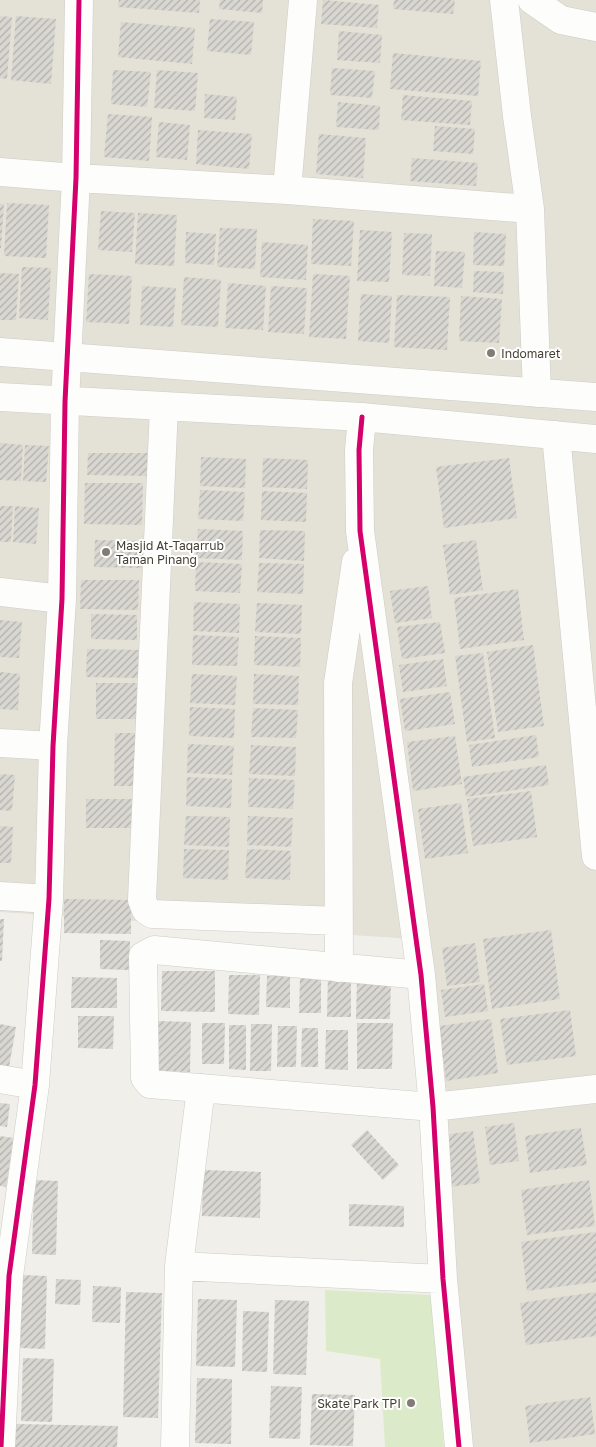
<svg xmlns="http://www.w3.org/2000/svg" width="596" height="1447" viewBox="0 0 596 1447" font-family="'Golos Text',sans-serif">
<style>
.residential{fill:#e4e1d6}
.pitch{fill:#dbebc9}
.building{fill:url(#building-hatch)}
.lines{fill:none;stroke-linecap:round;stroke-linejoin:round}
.minor-casing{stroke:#ceccc7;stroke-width:29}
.minor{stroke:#fdfdfc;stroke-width:28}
.cycleway-casing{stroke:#fff;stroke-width:8}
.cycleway{stroke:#d6006c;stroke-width:5}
.poi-dot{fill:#817d74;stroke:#fff;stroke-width:2}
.labels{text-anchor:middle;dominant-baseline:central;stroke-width:4;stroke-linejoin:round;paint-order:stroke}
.poi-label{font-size:12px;fill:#454035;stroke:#fff;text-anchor:start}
</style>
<defs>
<pattern id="building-hatch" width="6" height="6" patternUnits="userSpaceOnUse" patternTransform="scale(1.25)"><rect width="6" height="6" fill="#d9d7d1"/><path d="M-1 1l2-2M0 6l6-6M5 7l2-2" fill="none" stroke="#b2b0aa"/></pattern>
</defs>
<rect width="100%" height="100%" fill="#f0efe9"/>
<path class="residential" d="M0,0h596v1447h-129l-54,-508 -413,-27z"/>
<path class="pitch" d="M325,1290l106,5 13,152h-59l-5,-88 -54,-8z"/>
<path class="building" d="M119,0h81l-1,13 -81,-6z
M220,0h43l-1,13 -43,-4z
M323,0l56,5 -2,23 -56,-4z
M394,0h61l-2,14 -60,-5z
M0,16l12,1 -5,62 -7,-1z
M16,16l40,3 -5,65 -40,-4z
M210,19l44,3 -3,33 -44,-4z
M121,22l74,6 -3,36 -74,-7z
M339,31l43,4 -2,28 -43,-3z
M393,53l88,8 -3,35 -88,-7z
M332,68l43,3 -3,27 -42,-3z
M113,70l38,2 -4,35 -36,-3z
M157,70l41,3 -3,38 -41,-3z
M205,94l32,3 -2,23 -31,-2z
M403,95l69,6 -2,24 -69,-5z
M338,102l42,4 -1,24 -43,-3z
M108,114l44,3 -3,44 -45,-4z
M159,122l31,3 -3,35 -31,-3z
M435,126l40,3 -2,25 -40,-3z
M198,130l54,4 -3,35 -53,-5z
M319,134l47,4 -3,40 -47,-4z
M412,158l66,5 -2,23 -66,-5z
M7,203l42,2 -3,53 -42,-2z
M0,204h4l-3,44h-1z
M101,211l34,2 -3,39 -34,-2z
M138,213l39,2 -3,51 -39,-2z
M313,219l41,2 -3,45 -40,-2z
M220,228l37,1 -2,40 -38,-2z
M360,230l32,2 -3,50 -32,-1z
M186,232l30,2 -2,31 -29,-2z
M474,232l32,2 -2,32 -31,-1z
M404,233l28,1 -2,42 -28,-1z
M262,242l46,3 -2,35 -46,-3z
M436,251l29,1 -3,36 -28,-2z
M22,267l29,1 -3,52 -29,-2z
M474,271l30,1 -1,22 -30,-2z
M0,273l19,1 -3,46h-16z
M89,274l43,2 -3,48 -43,-2z
M313,274l37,2 -4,63 -37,-2z
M184,277l37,3 -3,47 -37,-2z
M228,283l38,3 -3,44 -38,-2z
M142,286l34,2 -3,39 -33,-2z
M271,286l36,2 -3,46 -36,-2z
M361,294l31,2 -3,47 -31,-2z
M397,295l53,2 -3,53 -53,-3z
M461,296l41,3 -3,44 -40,-2z
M0,443l23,2 -2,36 -21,-1z
M25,445l24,1 -3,36 -23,-1z
M88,453h60v23l-61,-1z
M201,457l45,2 -1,29 -45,-2z
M263,458l45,2 -1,29 -45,-2z
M509,458l8,60 -73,10 -8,-61z
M85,483h58l-1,42 -58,-1z
M200,490l45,2 -2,29 -45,-2z
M262,491l45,2 -1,29 -45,-2z
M0,506h13l-2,36h-11z
M15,506l24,2 -3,36 -23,-2z
M198,529l45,2 -1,29 -46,-2z
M260,530l45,1 -1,30 -45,-3z
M95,540l52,1 -1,27 -52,-1z
M476,540l7,50 -33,5 -7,-50z
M196,562l46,2 -2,29 -45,-2z
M259,563l45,1 -1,30 -46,-2z
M81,580h58l-1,30 -58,-1z
M428,586l4,32 -37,5 -5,-32z
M518,589l6,51 -64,9 -6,-51z
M194,602l46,2 -1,29 -46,-2z
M257,603l45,2 -1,29 -46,-2z
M91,614l46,1v25l-46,-1z
M0,620l22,2 -3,36 -19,-1z
M440,622l5,31 -43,6 -5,-32z
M193,635l46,2 -2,29 -45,-1z
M255,636l46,2 -1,29 -46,-2z
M533,645l11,81 -46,6 -11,-80z
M87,649l54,1 -1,28 -54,-1z
M483,653l12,85 -28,4 -12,-86z
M443,659l4,27 -44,6 -4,-27z
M0,672l20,2 -2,36 -18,-1z
M192,674l45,2 -2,29 -45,-2z
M254,674l45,2 -1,29 -45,-1z
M96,683h44l-1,36h-43z
M450,692l5,32 -50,7 -5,-32z
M190,707l45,2 -1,29 -45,-2z
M253,708l45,2 -2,28 -45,-1z
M115,733h25l-1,53h-25z
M536,735l3,22 -67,10 -3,-22z
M455,736l7,48 -49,7 -6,-49z
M188,744l46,2 -2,29 -45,-2z
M251,745l45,2 -1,29 -46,-2z
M546,765l3,20 -83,12 -3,-20z
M0,774l15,1 -3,36 -12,-1z
M187,777l45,2 -1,29 -45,-2z
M249,778l46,2 -2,29 -45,-2z
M531,791l6,46 -64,9 -6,-47z
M86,799h51l-1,29h-50z
M461,803l7,50 -43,6 -7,-50z
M186,816l44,1 -1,30 -45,-2z
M248,816l45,2 -2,29 -44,-2z
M0,826l13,1 -2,36h-11z
M184,849l45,1 -1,30 -45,-2z
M247,849l44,2 -1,29 -45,-2z
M64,899l67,1v34l-67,-1z
M0,919h4l-2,42h-2z
M551,930l9,69 -68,10 -9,-70z
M100,940l30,1 -1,29 -29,-1z
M475,943l5,39 -33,4 -5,-38z
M162,971h53v41l-54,-1z
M328,974h23v43h-24z
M229,975h31l-1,40 -31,-1z
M267,976h23v32l-24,-1z
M72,977l45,1v30h-46z
M300,978l21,1v34h-22z
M357,978l34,1 -1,40h-34z
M484,984l4,27 -43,6 -4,-27z
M570,1010l6,46 -69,9 -7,-46z
M78,1016h36l-1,33 -35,-1z
M491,1019l7,54 -52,8 -7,-55z
M157,1021l34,1 -1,50 -34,-1z
M202,1023h23l-1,41h-22z
M357,1023h36l-1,46h-35z
M0,1024l16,3 -7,40 -9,-2z
M251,1024h21l-1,47h-21z
M229,1025h17v45l-17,-1z
M278,1026h19l-1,41h-19z
M302,1028h16v39h-17z
M326,1030h22v40l-23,-1z
M0,1103l10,1 -3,23 -7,-1z
M514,1123l5,38 -29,4 -5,-38z
M581,1128l6,37 -57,8 -5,-37z
M367,1130l32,35 -16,15 -32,-35z
M473,1131l7,52 -31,4 -7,-52z
M0,1136l14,2 -8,49 -6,-1z
M203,1170l58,2 -1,46 -58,-2z
M34,1180l24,1 -2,74 -24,-1z
M589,1180l6,46 -68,9 -6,-45z
M349,1204l55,2v21l-55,-1z
M596,1232v50l-69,9 -6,-49z
M22,1275l25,1 -2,73 -25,-1z
M56,1279l25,1 -1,25 -25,-1z
M93,1286l28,1 -1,36 -28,-1z
M126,1292l36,1 -4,125 -35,-1z
M596,1292v44l-70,9 -6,-42z
M198,1299l39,1 -2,67 -39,-1z
M275,1300l34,1 -3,74 -33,-1z
M243,1311l26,1 -2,60 -25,-1z
M23,1358l31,1 -2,63 -31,-1z
M197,1378l35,1 -1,65 -36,-1z
M271,1386l31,1 -2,52 -31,-1z
M312,1394l43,1 -2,51 -43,-1z
M590,1397l5,37 -65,9 -5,-37z
M15,1424l103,2 -1,21h-103z"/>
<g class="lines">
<defs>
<path id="minor" d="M504,0l13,116 13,93 7,184
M532,0l29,20 35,7
M0,172l76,6 211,12 243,19
M287,190l16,-190
M0,352l596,45
M0,397l362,20 234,22
M164,407l-22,493 4,10 6,4 186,7
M362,417l-3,33 1,81 61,444 12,132 10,172 16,168
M556,435l40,421
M0,592l62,7
M0,743l53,3
M0,896l49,3
M339,968l-1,-285 18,-121
M421,975l-267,-25 -11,6 2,122 5,6 283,23 163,-18
M0,1079l35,6
M179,1266l264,13
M1,1447l8,-171 26,-191 14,-186 4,-153 9,-147 3,-197 11,-224 3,-178
M175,1447l4,-181 22,-178"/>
</defs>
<use href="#minor" class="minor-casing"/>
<use href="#minor" class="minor"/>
<defs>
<path id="cycleway" d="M362,417l-3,33 1,81 61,444 12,132 10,172 16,168
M1,1447l8,-171 26,-191 14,-186 4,-153 9,-147 3,-197 11,-224 3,-178"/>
</defs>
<use href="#cycleway" class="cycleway-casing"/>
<use href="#cycleway" class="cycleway"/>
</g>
<g class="poi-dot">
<circle cx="491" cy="353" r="5"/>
<circle cx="106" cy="552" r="5"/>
<circle cx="411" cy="1403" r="5"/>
</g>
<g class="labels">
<g class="poi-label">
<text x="501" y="353">Indomaret</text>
<text x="116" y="545">Masjid At-Taqarrub<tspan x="116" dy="14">Taman Pinang</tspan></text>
<text x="401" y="1403" text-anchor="end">Skate Park TPI</text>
</g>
</g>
</svg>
